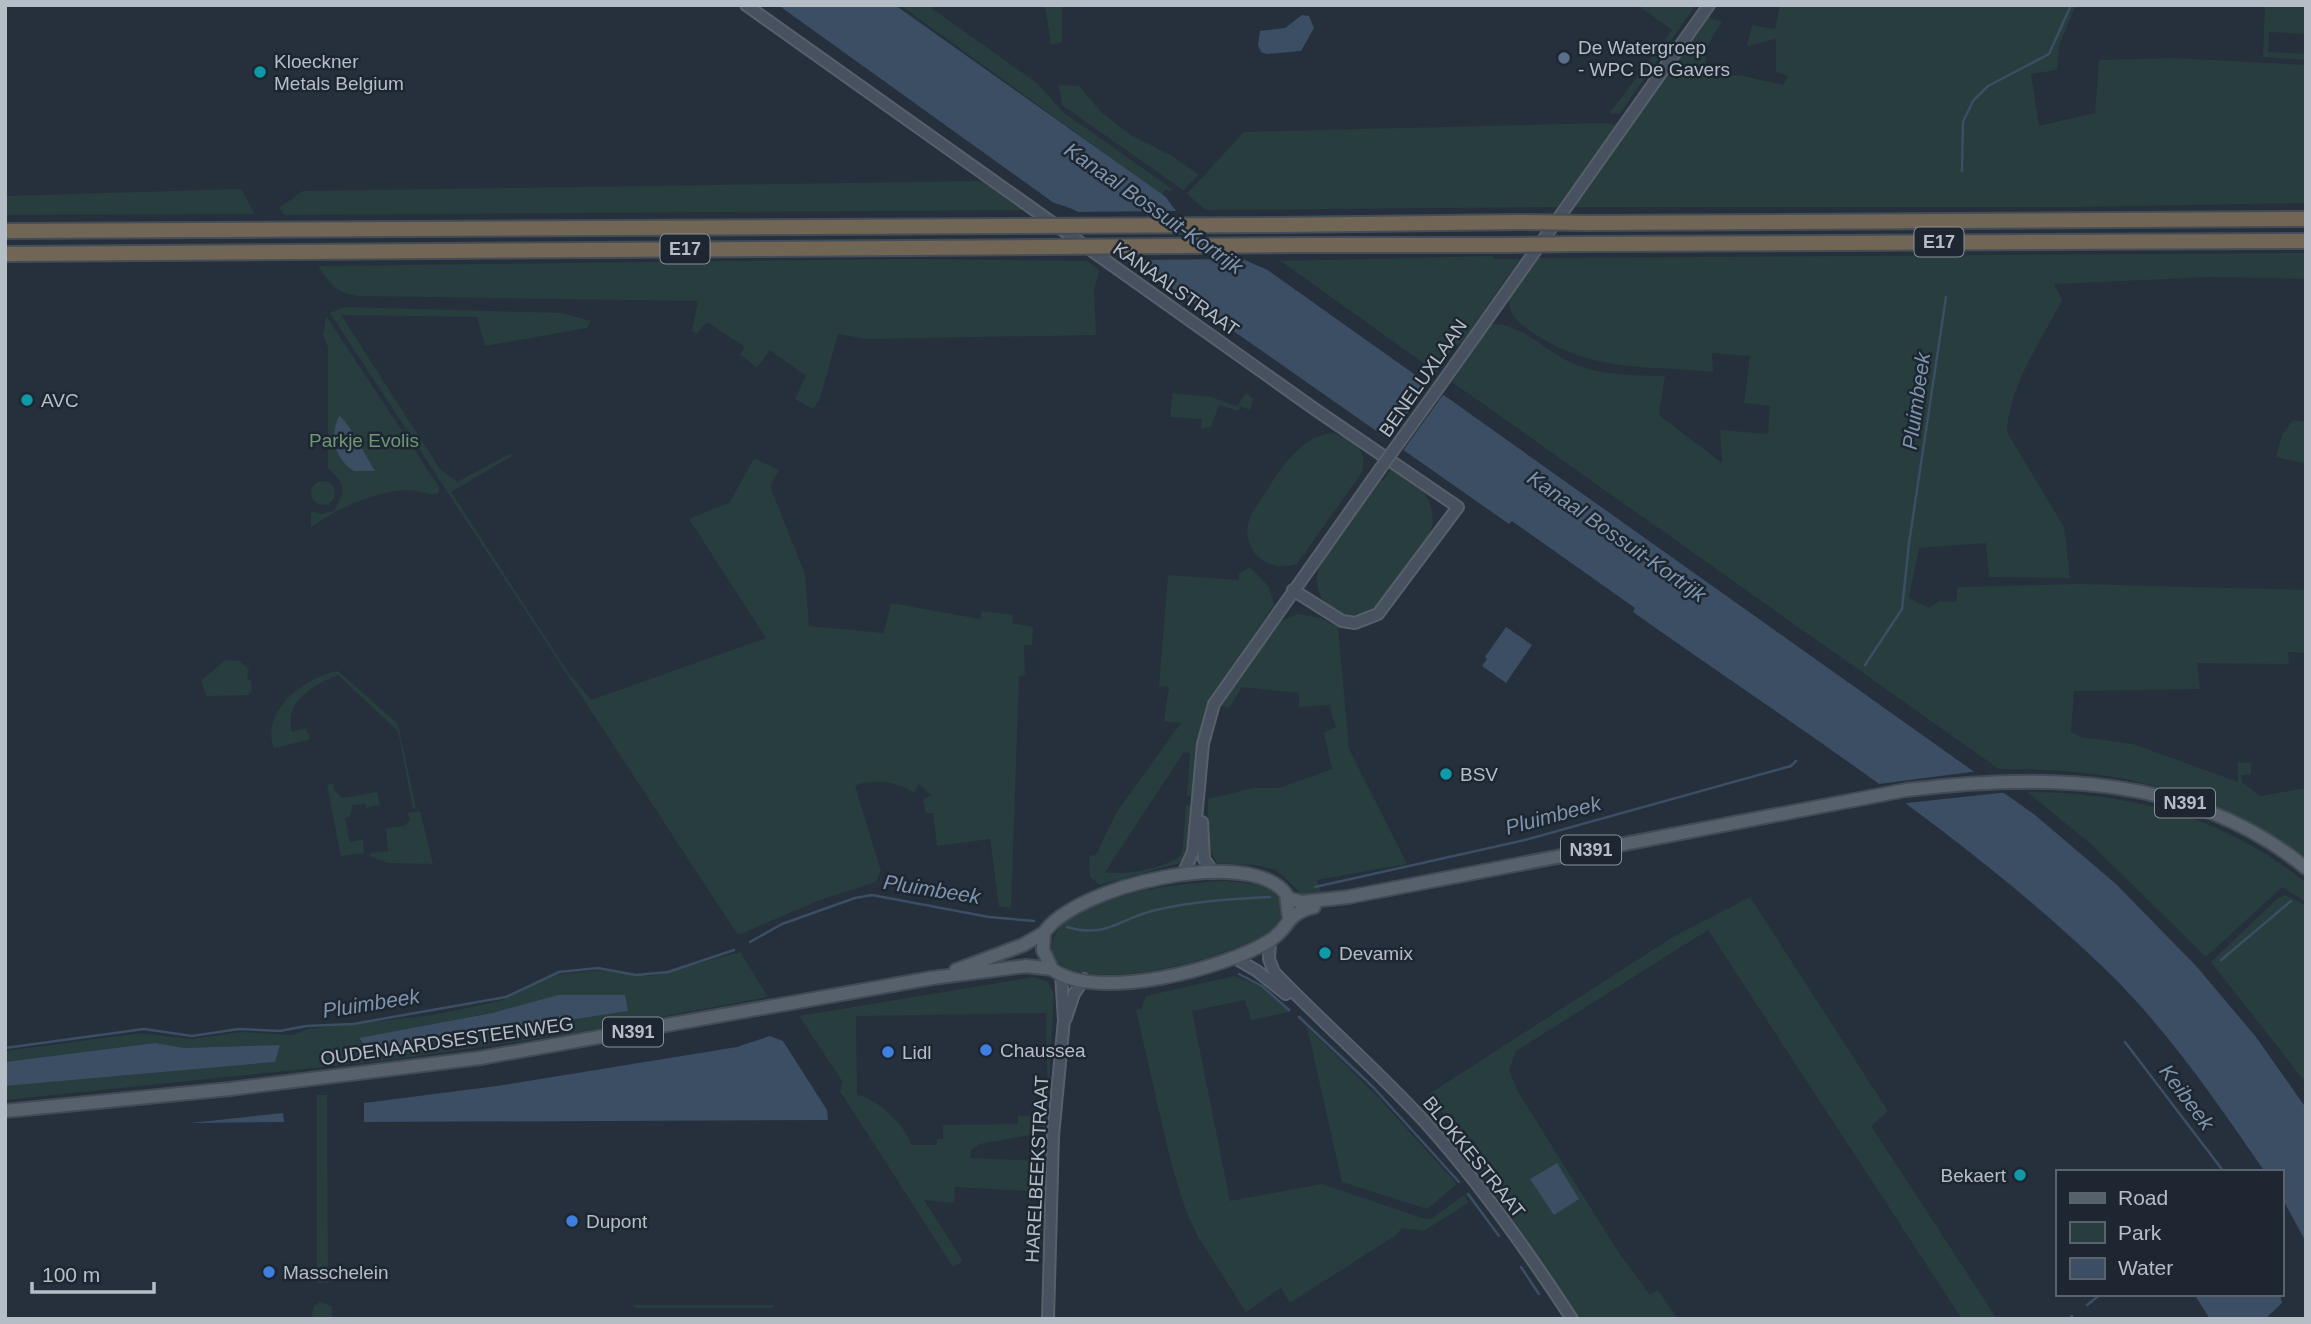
<svg xmlns="http://www.w3.org/2000/svg" width="2311" height="1324" viewBox="0 0 2311 1324" font-family="Arial,sans-serif">
<style>
.green{fill:#283d3e;fill-rule:evenodd}
.water{fill:#3c4e64}
.pier{fill:#25303c}
.lines{fill:none;stroke-linecap:round;stroke-linejoin:round}
.stream{stroke:#3c4e64;stroke-width:2.5}
.secondary-casing{stroke:#57606a;stroke-width:14}
.primary-casing{stroke:#424b55;stroke-width:16}
.highway-casing{stroke:#444d57;stroke-width:18}
.secondary{stroke:#47515f;stroke-width:10}
.primary{stroke:#57616c;stroke-width:12}
.highway{stroke:#716656;stroke-width:14}
.secondary-bridge-casing{stroke:#57606a;stroke-width:14;stroke-linecap:butt}
.highway-bridge-casing{stroke:#444d57;stroke-width:18;stroke-linecap:butt}
.secondary-bridge{stroke:#47515f;stroke-width:10}
.highway-bridge{stroke:#716656;stroke-width:14}
.service-dot{fill:#5c6f8a;stroke:#1e2731;stroke-width:2.5}
.culture-dot{fill:#0f9aa8;stroke:#1e2731;stroke-width:2.5}
.shop-dot{fill:#3f7fe0;stroke:#1e2731;stroke-width:2.5}
.labels{text-anchor:middle;dominant-baseline:central;stroke-width:5;stroke-linejoin:round;paint-order:stroke}
.shield{fill:#1e2731;stroke:#88909a;stroke-width:2}
.shield-label{font-size:18px;font-weight:bold;fill:#b5bdc7}
.poi-label{font-size:19px;fill:#b5bdc7;stroke:#1e2731;text-anchor:start}
.street-label{font-size:19px;fill:#b5bdc7;stroke:#1e2731}
.park-label{font-size:19px;fill:#6d9775;stroke:#1e2731}
.water-label{font-size:21px;font-style:italic;fill:#7e94ad;stroke:#1e2731}
</style>
<rect width="100%" height="100%" fill="#25303c"/>
<path class="green" d="M900,5h27l110,78 26,29 109,77 -2,3 -4,-3 -4,6z
M1045,5h17v37l-11,3z
M1638,5h58l-76,108 -11,1 63,-84z
M1780,5h296l-17,40 -2,25 -26,4 8,52 56,-13 4,-53 73,-2 134,7v138l-225,4h-507l133,-191 15,6c-13,20 -21,30 -14,53l10,3 21,-3 44,10 5,-9 -12,-4v-33l-29,7 5,-21 23,4z
M2265,5h41v29l-37,-2 -1,20 38,2v6l-43,-3z
M1059,85l20,1 23,27 29,22 43,22 25,18 -16,15 -121,-85z
M1602,123l15,2 -60,82 -351,3 -19,-16 57,-62z
M983,181l40,29 -738,5 -6,-7 24,-17z
M241,189l14,25 -250,1v-19z
M2305,253l1,26 -94,-2 -158,7 8,16c-20,40 -54,87 -55,132l57,95 6,51 -81,-1 -3,-34 -67,5 -10,50 20,10 10,-7 17,1 2,-15 120,-3 228,6v63l-18,-1 1,12 -92,-1 3,26 -126,2 -3,41 10,5 52,7 105,38v-20l13,1v11l-10,1 1,7 18,14 46,-8v69c-91,-67 -197,-90 -307,-88l-547,-387 39,-58c32,-1 58,31 88,42 28,10 56,9 86,10l-6,39 63,48 -2,-33 48,4 2,-28 -26,-3 6,-47 -38,-3 1,19c-68,-7 -117,1 -177,-37 -12,-8 -26,-17 -27,-32 -1,-13 21,-34 29,-45z
M1493,256l1,3h26l-59,84 -8,4 -17,25 -155,-111z
M911,259l176,2 12,9 -5,20 2,45 -230,4 -28,-5 -18,65 -7,10 -18,-10 11,-23 -36,-26 -13,18 -17,-14 5,-7 -38,-25 -10,11 -5,-2 6,-30 -340,-5c-22,-3 -28,-12 -40,-30z
M345,307l217,6 29,8 -4,7 -102,18 -8,-29 -136,-2 99,154 17,13 54,-29 1,3 -61,36 117,180 23,28 175,-62 -77,-119 41,-17 24,-44 25,12 -9,16 35,88 4,52 75,7 7,-30 89,16 2,-8 31,4 -1,8 21,4 -1,18h-8l1,30 -6,1 -8,232 -12,-2 -9,-67 -53,7 -4,-33h-7l-3,-14 8,-4 -12,-11 -5,9c-13,-11 -43,-15 -59,-7l26,85 -5,11 -56,18 -82,35 -408,-622z
M326,316l113,171v6c-10,4 -24,-5 -37,-3 -32,4 -66,19 -91,37v-16l10,3 13,-3 9,-18 -2,-11 -13,-14v-121l-5,-11z
M1173,393l38,4 26,9 9,-13 7,6 -3,11 -10,-4 -2,5 -19,-6 -8,22 -10,2 1,-10 -32,-2z
M2293,420l13,2v42l-30,-7 6,-22z
M1333,433c21,8 35,15 29,39l-65,92c-33,11 -61,-19 -45,-51 21,-30 42,-77 81,-80z
M1392,468c11,9 30,17 36,31 5,10 6,20 3,31 -3,11 -14,22 -20,32 -17,26 -56,85 -88,38 -8,-13 -7,-22 -3,-36l58,-86 5,3z
M311 493a12 12 0 1 1 24 0a12 12 0 1 1-24 0Z
M1250,567l19,20 5,18 -63,93 -13,41 -4,57h-7l3,-43 -6,-1 -79,120c20,4 60,-4 77,-17l4,-50 8,1 -4,48 -10,9 -81,22 -9,-9 -1,-20 7,-1 20,-42 65,-90 -17,-2 5,-34 -10,-1 9,-111 71,5v-6z
M1297,614l24,4 17,9 11,122 58,115 -90,16 4,12 -18,3 -27,-25 -22,-5 -37,-2c-13,-20 -9,-42 -9,-64l46,-11h25l53,-19 -8,-36 12,-6 -7,-22 -30,2v-14l-57,-6 -13,21 -9,-3 58,-83z
M225,660l14,1 10,8 -2,9 4,3 1,10 -5,4 -40,1 -6,-15z
M338,671l60,53 18,84 -3,1 -15,-78 -60,-56c-26,11 -54,26 -46,57l13,-4 5,8 -2,4 -34,8c-15,-37 33,-72 64,-77z
M333,783l1,6 8,9 35,-6 3,13 -14,3v-4l-13,1 -3,11 -5,2 5,24 13,-3 1,14 -23,3 -14,-71z
M2027,792c102,0 199,25 279,91v19l-24,-15 -76,70 -114,-112z
M420,811l13,53 -46,-1 -17,-7 1,-3 17,-2 -2,-23 18,-2 6,-6 -2,-7z
M1226,881c21,3 54,1 55,30 1,8 -6,16 -14,21 -36,26 -183,66 -214,25 -15,-61 134,-75 173,-76z
M2285,895l21,11v177l-95,-121 67,-64z
M1750,897l138,214 -17,15 126,193h-35l-254,-389 -192,121 -7,19 9,22 101,161 31,42 8,-5 20,29h-99l-150,-225 244,-157z
M740,952l28,45 -199,37 -178,26 -386,40v-14l269,-24 6,-17 -96,3 -29,-5 -150,19v-11l136,-18 49,6 51,-7 51,3 16,-6 124,-14 68,-14 54,-26 47,-5 50,6zM510,1009l117,2 -258,40 -10,-12z
M1234,976l25,9 31,27 -39,8 -6,-20 -53,11 38,190 92,-17 103,35 7,-1 32,-23 4,8 -44,28 -22,-3 -6,7 -106,68 -9,-15 -35,24 -48,-75 -12,-26 -15,-48 -35,-153 5,-1 5,-13z
M1034,977l14,5 6,12 -6,111 -2,-92 -190,3 1,79c17,0 53,35 54,50h26v-6h6v-14l75,-1v-8l30,-1 -1,17 -67,12 -9,6 -1,8 75,3 -1,31 -89,-5 -1,16 -30,-3 39,61 -10,6 -113,-176 2,-10 -43,-65z
M1307,1027l71,70 79,87 -30,25 -85,-27z
M317,1095h10l1,188h-11z
M320,1302l11,4 2,13h-21l1,-12z
M632,1305h143l-3,3h-135z"/>
<path class="water" d="M778,5h117l271,192c15,27 71,62 100,72l769,546 81,69 81,83 59,70 50,71v134l-25,-46v-24h-16c-49,-71 -98,-143 -160,-203 -142,-137 -311,-243 -472,-357l2,-4 -123,-87 -3,3 -364,-255c-21,-29 -57,-58 -91,-66z
M1302,15l7,1 5,12 -13,23 -34,3 -6,-2 -3,-7 2,-14 25,-3z
M339,416c8,3 29,44 36,55h-21c-19,-11 -25,-35 -15,-55z
M1506,627l26,18 -26,38 -24,-17 5,-7 -2,-2z
M558,995h67l3,16 -259,40 -10,-13 133,-25z
M770,1036l13,5 44,69 1,10 -464,2v-19l133,-17 240,-39z
M155,1043l29,5 96,-3 -5,17 -270,24v-24z
M283,1113l1,9 -94,1z
M1557,1163l22,36 -25,16 -24,-36z
M2194,1294h86l2,9 -17,16h-55z"/>
<path class="pier" d="M1179,211l70,48 -115,1 -5,-7 -56,-41z
M1430,381l15,11 -43,60 -15,-10z
M1979,771l30,21 -111,12 -27,-19z"/>
<g class="lines">
<path class="stream" d="M1962,171l1,-49 10,-21 15,-15 61,-32 22,-49
M1865,665l37,-56 7,-66 37,-246
M1315,887l210,-47 266,-74 5,-5
M1067,927c41,12 52,-9 89,-17 37,-9 76,-11 114,-13
M750,942l32,-18 73,-26 17,-3 117,22 45,4
M2221,960l70,-59
M1239,974l23,12 27,24
M1299,1017l74,70 86,95
M2125,1042l99,130
M5,1048l139,-19 48,7 47,-7 41,2 26,-5 47,-2 153,-27 53,-25 39,-4 38,7 32,-3 66,-22
M1468,1194l31,42
M1521,1267l18,27
M2087,1305l14,-11
M1555,1318l1,1
M2069,1319l3,-3"/>
<defs>
<path id="secondary" d="M746,5l570,405 142,97 -80,107 -23,9 -13,-2 -49,-31
M1454,366l255,-361
M1202,822l2,37 10,14
M1183,874l10,-22 10,-108 11,-40 166,-235
M1270,941l-1,18 5,13c49,51 103,98 151,150 55,61 102,128 147,197
M1235,958l22,13 29,23
M1066,1018l8,-24 10,-15
M1048,1319l5,-183 11,-116 -3,-46"/>
<path id="primary" d="M1287,898l15,4 46,-5 558,-107c139,-17 285,-16 400,78
M1289,918l-3,-24c-36,-49 -212,-8 -242,39l-1,17 9,19c44,34 174,-1 217,-28 22,-13 15,-27 45,-34
M956,970l67,-25 21,-12
M5,1111l225,-22 250,-31 452,-80 94,-12 26,3"/>
<path id="highway" d="M1586,223l720,-4
M1277,225l245,-3
M5,231l1009,-5
M1573,244l733,-3
M1306,245h202
M5,254l1039,-7"/>
</defs>
<use href="#secondary" class="secondary-casing"/>
<use href="#primary" class="primary-casing"/>
<use href="#highway" class="highway-casing"/>
<use href="#secondary" class="secondary"/>
<use href="#primary" class="primary"/>
<use href="#highway" class="highway"/>
<defs>
<path id="secondary-bridge" d="M1380,469l74,-103"/>
<path id="highway-bridge" d="M1522,222l64,1
M1014,226l263,-1
M1508,245l65,-1
M1044,247l262,-2"/>
</defs>
<use href="#secondary-bridge" class="secondary-bridge-casing"/>
<use href="#highway-bridge" class="highway-bridge-casing"/>
<use href="#secondary-bridge" class="secondary-bridge"/>
<use href="#highway-bridge" class="highway-bridge"/>
</g>
<circle class="service-dot" cx="1564" cy="58" r="7"/>
<g class="culture-dot">
<circle cx="260" cy="72" r="7"/>
<circle cx="27" cy="400" r="7"/>
<circle cx="1446" cy="774" r="7"/>
<circle cx="1325" cy="953" r="7"/>
<circle cx="2020" cy="1175" r="7"/>
</g>
<g class="shop-dot">
<circle cx="986" cy="1050" r="7"/>
<circle cx="888" cy="1052" r="7"/>
<circle cx="572" cy="1221" r="7"/>
<circle cx="269" cy="1272" r="7"/>
</g>
<g class="labels">
<g class="shield">
<rect x="1914.5" y="227.5" width="49" height="29" rx="5"/>
<rect x="660.5" y="234.5" width="49" height="29" rx="5"/>
<rect x="2155" y="788.5" width="60" height="29" rx="5"/>
<rect x="1561" y="835.5" width="60" height="29" rx="5"/>
<rect x="603" y="1017.5" width="60" height="29" rx="5"/>
</g>
<g class="shield-label">
<text x="1939" y="242">E17</text>
<text x="685" y="249">E17</text>
<text x="2185" y="803">N391</text>
<text x="1591" y="850">N391</text>
<text x="633" y="1032">N391</text>
</g>
<g class="poi-label">
<text x="1578" y="47">De Watergroep<tspan x="1578" dy="22">- WPC De Gavers</tspan></text>
<text x="274" y="61">Kloeckner<tspan x="274" dy="22">Metals Belgium</tspan></text>
<text x="41" y="400">AVC</text>
<text x="1460" y="774">BSV</text>
<text x="1339" y="953">Devamix</text>
<text x="1000" y="1050">Chaussea</text>
<text x="902" y="1052">Lidl</text>
<text x="2006" y="1175" text-anchor="end">Bekaert</text>
<text x="586" y="1221">Dupont</text>
<text x="283" y="1272">Masschelein</text>
</g>
<g class="street-label">
<text transform="translate(1176 289) rotate(35)">KANAALSTRAAT</text>
<text transform="translate(1423 378) rotate(-55)">BENELUXLAAN</text>
<text transform="translate(447 1041) rotate(-8)">OUDENAARDSESTEENWEG</text>
<text transform="translate(1474 1157) rotate(51)">BLOKKESTRAAT</text>
<text transform="translate(1037 1169) rotate(-87)">HARELBEEKSTRAAT</text>
</g>
<g class="park-label">
<text x="364" y="440">Parkje Evolis</text>
</g>
<g class="water-label">
<text transform="translate(1154 208) rotate(35)">Kanaal Bossuit-Kortrijk</text>
<text transform="translate(1916 401) rotate(-82)">Pluimbeek</text>
<text transform="translate(1617 536) rotate(35)">Kanaal Bossuit-Kortrijk</text>
<text transform="translate(1553 815) rotate(-15)">Pluimbeek</text>
<text transform="translate(932 889) rotate(9)">Pluimbeek</text>
<text transform="translate(371 1003) rotate(-9)">Pluimbeek</text>
<text transform="translate(2187 1097) rotate(53)">Keibeek</text>
</g>
</g>
<rect width="2311" height="1324" fill="none" stroke="#b5bdc7" stroke-width="14"/>
<rect x="2056" y="1170" width="228" height="126" fill="#1e2731" stroke="#5a636d" stroke-width="2"/>
<rect x="2070" y="1193" width="35" height="10" fill="#57616c" stroke="#5a636d" stroke-width="2"/>
<text x="2118" y="1205" font-size="21" fill="#b5bdc7">Road</text>
<rect x="2070" y="1222" width="35" height="21" fill="#283d3e" stroke="#5a636d" stroke-width="2"/>
<text x="2118" y="1240" font-size="21" fill="#b5bdc7">Park</text>
<rect x="2070" y="1258" width="35" height="21" fill="#3c4e64" stroke="#5a636d" stroke-width="2"/>
<text x="2118" y="1275" font-size="21" fill="#b5bdc7">Water</text>
<path d="M32 1282v10h122v-10" fill="none" stroke="#b5bdc7" stroke-width="3.5"/>
<text x="42" y="1282" font-size="21" fill="#b5bdc7" stroke="#1e2731" stroke-width="5" paint-order="stroke">100 m</text>
</svg>
